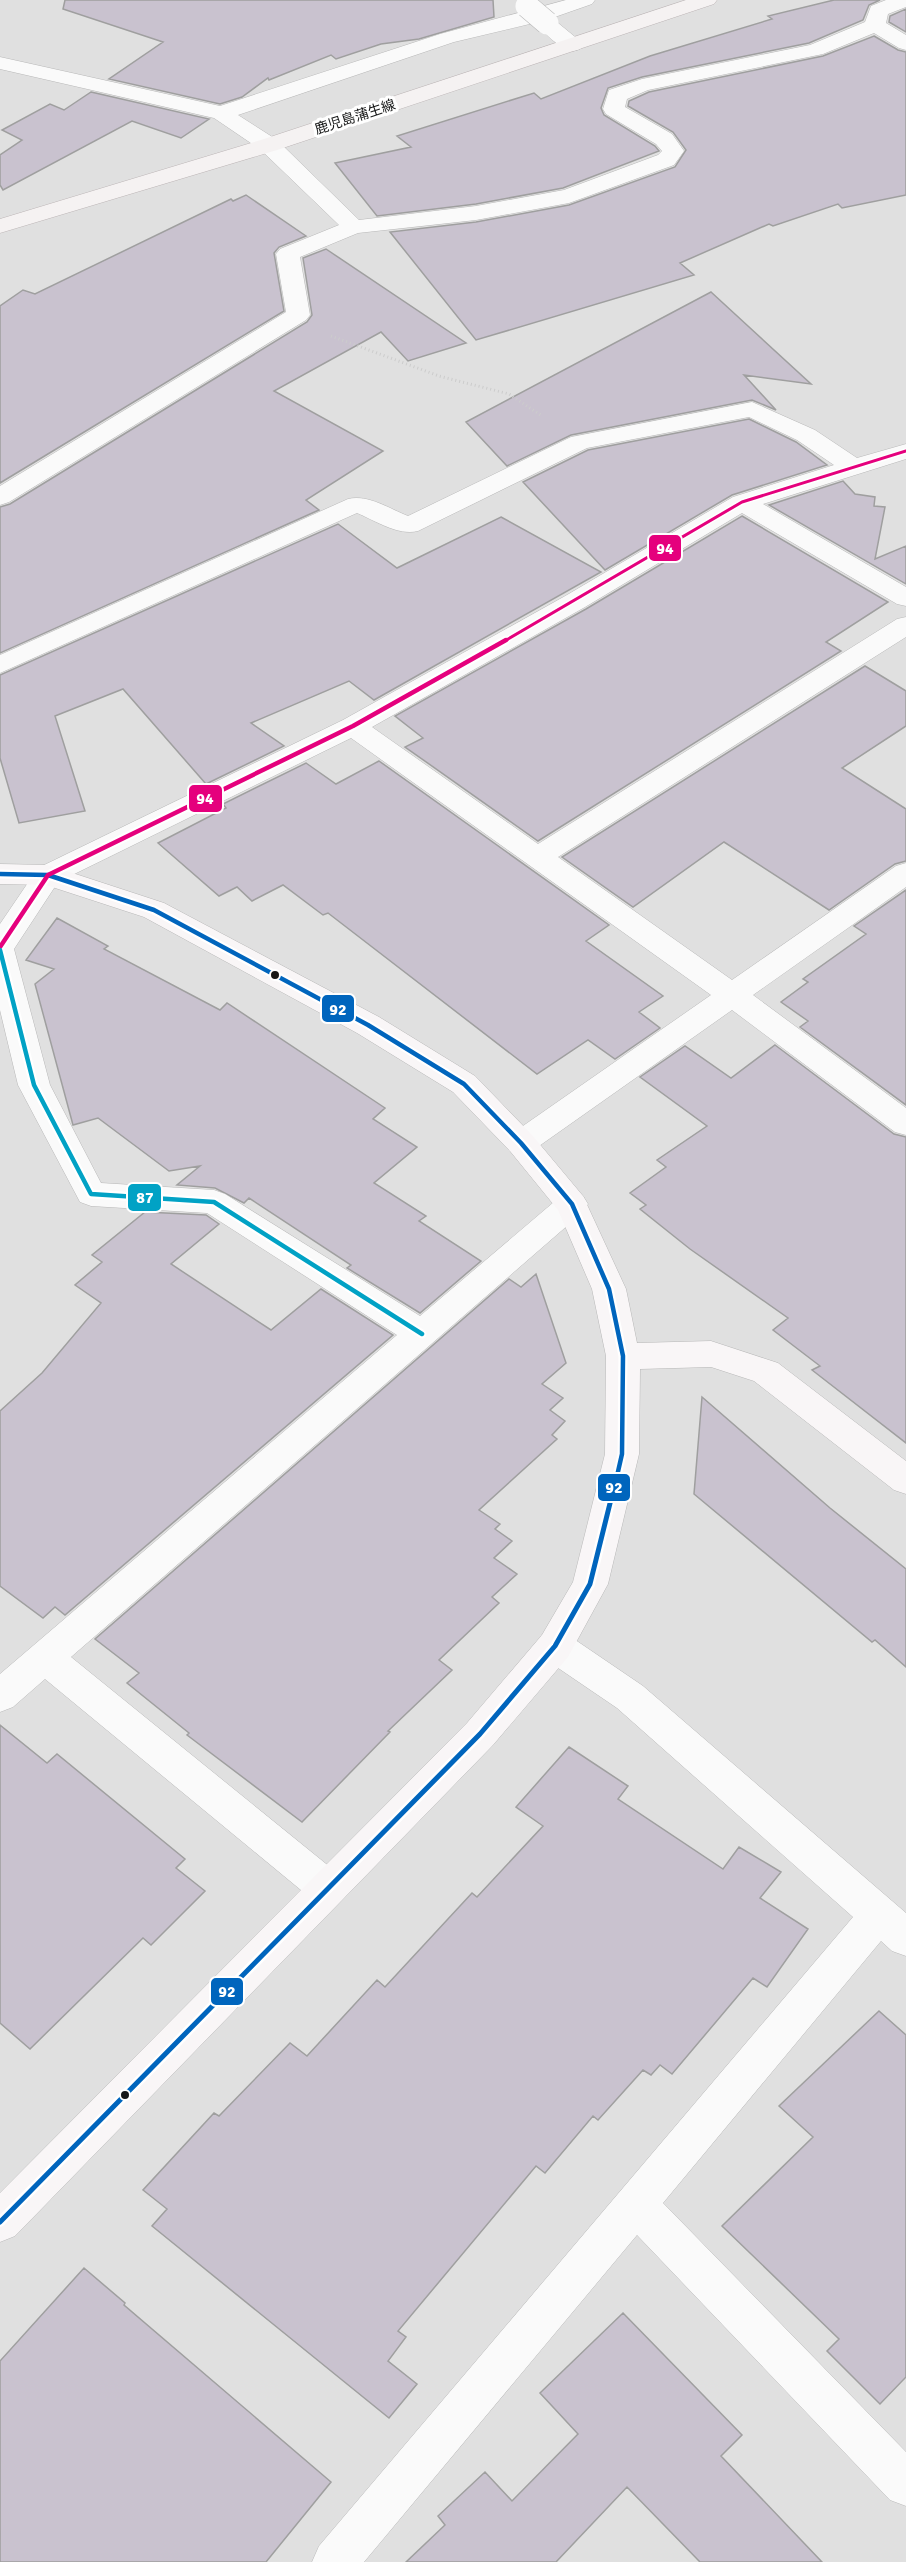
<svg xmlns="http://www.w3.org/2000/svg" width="906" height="2562" viewBox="0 0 906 2562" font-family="Signika,'Noto Sans JP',sans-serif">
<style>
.building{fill:#c9c2cf;stroke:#9f9f9f;stroke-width:1.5}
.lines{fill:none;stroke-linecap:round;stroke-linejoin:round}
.street-casing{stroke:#b8b8b8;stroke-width:1}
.secondary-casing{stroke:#b8b8b8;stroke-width:1}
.primary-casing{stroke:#bcb5b6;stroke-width:1}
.path{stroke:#ccc;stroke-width:3;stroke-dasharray:1 3;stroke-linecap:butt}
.street{fill:#fafafa;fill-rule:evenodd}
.secondary{fill:#f9f6f7;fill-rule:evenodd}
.primary{fill:#f5f2f2;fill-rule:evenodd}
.street-bridge-casing{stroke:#b8b8b8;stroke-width:24;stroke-linecap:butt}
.street-bridge{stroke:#fafafa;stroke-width:23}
.bus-1-far1-casing{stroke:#fff;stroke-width:9}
.bus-1-casing{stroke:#fff;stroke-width:10}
.bus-2-far1-casing{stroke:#fff;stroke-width:6}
.bus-2-casing{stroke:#fff;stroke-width:9}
.bus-3-casing{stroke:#fff;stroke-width:9}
.bus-1-far1{stroke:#0065bd;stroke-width:4.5}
.bus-1{stroke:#0065bd;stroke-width:5}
.bus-2-far1{stroke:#e5007d;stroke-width:3}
.bus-2{stroke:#e5007d;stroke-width:4.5}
.bus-3{stroke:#01a2c5;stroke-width:4.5}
.bus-dot{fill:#161717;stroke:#fff;stroke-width:2}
.labels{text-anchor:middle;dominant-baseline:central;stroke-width:6;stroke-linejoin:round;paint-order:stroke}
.far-street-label{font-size:14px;fill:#161717;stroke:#fff}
.line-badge{stroke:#fff;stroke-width:2}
.badge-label{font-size:16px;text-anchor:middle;font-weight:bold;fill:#fff}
</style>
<rect width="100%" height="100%" fill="#e0e0e0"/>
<path class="building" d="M65,0h428l1,17 -75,22 -38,5 -45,15 -5,-4 -62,25 -1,-2 -26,19 -22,7 -111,-25 54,-37 -100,-33z
M834,0h46l-11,5 -6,15 -54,23 -167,34 -34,11 -7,20 3,7 51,31 4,5 -96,37 -87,16 -99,12 -42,-53 76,-16 -14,-11 137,-43 7,6 109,-43 122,-37 -4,-3z
M906,9v23l-17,-10 1,-6z
M874,36l24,14 8,2v143l-64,13 -4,-4 -65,22 -4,-2 -89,39 14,12 -218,65 -86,-108 86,-10 93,-17 106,-38 11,-17 -13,-18 -45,-26 1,-5 20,-9 174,-36z
M91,92l118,27 -28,19 -49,-17 -129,69 -3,-5v-30l22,-15 -20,-10 48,-26 14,6z
M246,195l60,41 -27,11 -5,6 10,58 -284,172v-177l23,-16 12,4 196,-95 2,2z
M326,249l140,94 -58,18 -27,-29 -107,59 109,60 -77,49 13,10 -319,143v-146l10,-3 297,-182 5,-7 -9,-57z
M711,292l100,92 -67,-9 32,35 -24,-10 -181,35 -64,31 -41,-44z
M749,419l47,23 31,23 -95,30 -127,75 -82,-88 65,-32z
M843,481l12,13 20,3 -1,9 11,1 -10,52 31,-13v38l-137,-79z
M742,516l146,86 -62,40 15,9 -303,190 -133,-94 18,-9 -28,-22 191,-107z
M501,517l100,55 -227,128 -25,-19 -98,42 33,23 -78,38 -83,-95 -68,27 30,95 -66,12 -19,-65v-83l338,-151 59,44z
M865,666l41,25v35l-64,42 64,41v52l-11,3 -66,46 -105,-68 -91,65 -71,-50z
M379,761l230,164 -23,16 77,55 -24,16 21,16 -45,31 -27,-19 -51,34 -209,-161 -5,2 -40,-30 -31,16 -15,-14 -18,9 -61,-53 68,-35 -3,-4 83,-41 30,21z
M906,890v215l-106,-78 8,-6 -27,-19 27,-20 -5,-3 63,-45 -12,-8z
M57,918l51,28 -4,3 116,61 7,-7 158,105 -12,11 44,28 -43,36 52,33 -7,5 62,40 -61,52 -73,-45 4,-3 -102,-67 -5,5 -29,-15 -38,-3 23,-19 -31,5 -71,-53 -25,7 -38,-141 19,-15 -28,-9z
M775,1045l119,89 12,3v306l-94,-73 8,-4 -47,-36 15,-12 -98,-69 -50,-40 6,-4 -16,-12 36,-26 -9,-7 50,-34 -67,-49 45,-31 46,32z
M145,1212l61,3 13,9 -48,40 100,66 50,-41 72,46 -328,280 -10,-8 -12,11 -43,-32v-175l42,-38 59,-70 -26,-18 27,-23 -10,-7z
M536,1274l30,89 -24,21 21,14 -13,12 15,11 -13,14 5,4 -78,71 21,14 -5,5 17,12 -18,17 23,16 -25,23 7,6 -60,57 13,10 -64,61 2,1 -88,90 -115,-87 2,-2 -62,-50 12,-10 -44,-34 414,-360 12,8z
M702,1397l128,111 76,61v98l-31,-27 -3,2 -178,-148z
M0,1725l47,38 10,-9 128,105 -9,9 29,23 -54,54 -8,-7 -113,111 -30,-26z
M569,1747l59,39 -10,13 105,70 16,-22 42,25 -21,26 48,31 -41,58 -14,-9 -81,96 -12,-9 -9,10 -8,-5 -45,50 -5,-4 -48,57 -9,-7 -138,165 8,6 -18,24 29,23 -28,34 -237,-192 15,-17 -24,-19 71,-77 5,3 71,-73 17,13 70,-76 8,7 87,-94 5,4 66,-71 -27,-19z
M879,2011l27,24v342l-26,27 -53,-53 12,-12 -117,-113 91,-89 -34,-31z
M84,2268l41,35 -1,2 207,177 -65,80h-266v-201z
M623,2313l119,122 -21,21 101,106h-122l-73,-75 -71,75h-150l39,-37 -7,-9 47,-44 27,29 66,-67 -38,-41z"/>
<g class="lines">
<defs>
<path id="street" d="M566,0h29l-3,4 -40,14 28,23 4,4 -4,4c-5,2 -10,3 -14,0 -9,-4 -27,-19 -28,-27l-84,20 -216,73 39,25 82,80 117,-14 88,-16 94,-35 4,-4 -6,-7 -50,-30 -3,-5 6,-19 33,-11 168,-34 55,-23 6,-16 15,-6h20v7l-18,7 -2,9 20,12v15l-7,-2 -25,-15 -51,21 -175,36 -21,9 -2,8 47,27 12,17 -10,14 -105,38 -93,17 -118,13 -58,24 10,58 -4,5 -297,182 -9,3v-19l286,-174 -10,-58 4,-5 59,-24 -78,-75 -47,-32 -214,-49v-12l220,49 220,-72z
M752,402l63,28 42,28 49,-14v15l-143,45 143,83v19l-9,-2 -155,-91 -157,94 -213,120 166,117 359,-225 9,-2v20l-348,220 174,123 164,-114 10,-3v24l-153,108 153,113v27l-11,-3 -163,-122 -200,141 -11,3 -11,-3 -5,-8 5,-8 201,-140 -360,-257 -293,144 -44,67 36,136 51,98 113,7 11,4 195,122 141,-120 11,-4 11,4 5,8 -5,8 -512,445 270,219 5,12 -5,12 -14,5 -14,-5 -268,-221 -32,28 -13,5v-38l397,-339 -190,-122 -116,-7 -11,-4 -62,-117 -18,-75v-86l38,-56 305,-148 224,-125 166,-98 101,-32 -37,-25 -48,-23 -162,31 -169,83c-20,5 -42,-10 -61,-18l-357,160v-18l348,-156c20,-5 42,10 60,17l163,-79z
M555,1631l13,4 75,51 263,227v43l-14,-5 -11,-10 -218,262 243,249v54l-16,-6 -253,-265 -273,327h-52l7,-16 534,-629 -236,-209 -75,-51 -5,-11 5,-11z"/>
<path id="secondary" d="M0,864l48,1 116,38 215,114 96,59 57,59 51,61 43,93 11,54 74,-2 67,22 128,98v33l-12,-4 -140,-109 -43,-14 -71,2 -1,85 -31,130 -40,73 -75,88 -478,491 -15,6v-49l467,-470 75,-88 31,-53 32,-128 1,-98 -14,-67 -34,-79 -48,-59 -57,-59 -96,-59 -213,-116 -98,-32 -46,-1z"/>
<path id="primary" d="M686,0h31l-3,4 -437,146 -277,83v-14l261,-79z"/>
</defs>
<use href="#street" class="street-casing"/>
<use href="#secondary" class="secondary-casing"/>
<use href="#primary" class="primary-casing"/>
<path class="path" d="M331,336l108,40 70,18 33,22"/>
<use href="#street" class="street"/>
<use href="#secondary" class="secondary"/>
<use href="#primary" class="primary"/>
<defs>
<path id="street-bridge" d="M527,6l20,17"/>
</defs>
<use href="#street-bridge" class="street-bridge-casing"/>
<use href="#street-bridge" class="street-bridge"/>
<defs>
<path id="bus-1-far1" d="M0,874l48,1 106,35 214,115 96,59 57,59 51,61 37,85 14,67 -1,98 -5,22"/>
<path id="bus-1" d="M0,2222l480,-488 75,-88 35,-62 27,-109"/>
<path id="bus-2-far1" d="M503,642l239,-140 164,-51"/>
<path id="bus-2" d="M0,947l48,-72 305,-149 153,-86"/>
<path id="bus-3" d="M0,950l34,135 57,109 123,8 208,132"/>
</defs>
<use href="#bus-1-far1" class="bus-1-far1-casing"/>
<use href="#bus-1" class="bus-1-casing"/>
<use href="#bus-2-far1" class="bus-2-far1-casing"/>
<use href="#bus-2" class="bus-2-casing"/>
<use href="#bus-3" class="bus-3-casing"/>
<use href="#bus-1-far1" class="bus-1-far1"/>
<use href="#bus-1" class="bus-1"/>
<use href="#bus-2-far1" class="bus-2-far1"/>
<use href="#bus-2" class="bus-2"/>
<use href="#bus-3" class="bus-3"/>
</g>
<g class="bus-dot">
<circle cx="275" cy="975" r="5"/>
<circle cx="125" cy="2095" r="5"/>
</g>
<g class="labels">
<g class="far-street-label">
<text transform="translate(355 117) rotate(-18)">鹿児島蒲生線</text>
</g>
</g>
<g class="line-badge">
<rect x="648" y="534" width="34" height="28" rx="6" fill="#e5007d"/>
<rect x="188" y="784" width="35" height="29" rx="6" fill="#e5007d"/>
<rect x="321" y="994" width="34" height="29" rx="6" fill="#0065bd"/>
<rect x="127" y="1183" width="35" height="29" rx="6" fill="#01a2c5"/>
<rect x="597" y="1473" width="34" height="29" rx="6" fill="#0065bd"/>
<rect x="210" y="1977" width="34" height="29" rx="6" fill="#0065bd"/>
</g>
<g class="badge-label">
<text x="665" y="554">94</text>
<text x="205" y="804">94</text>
<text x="338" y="1015">92</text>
<text x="145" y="1203">87</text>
<text x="614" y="1493">92</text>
<text x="227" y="1997">92</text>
</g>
</svg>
